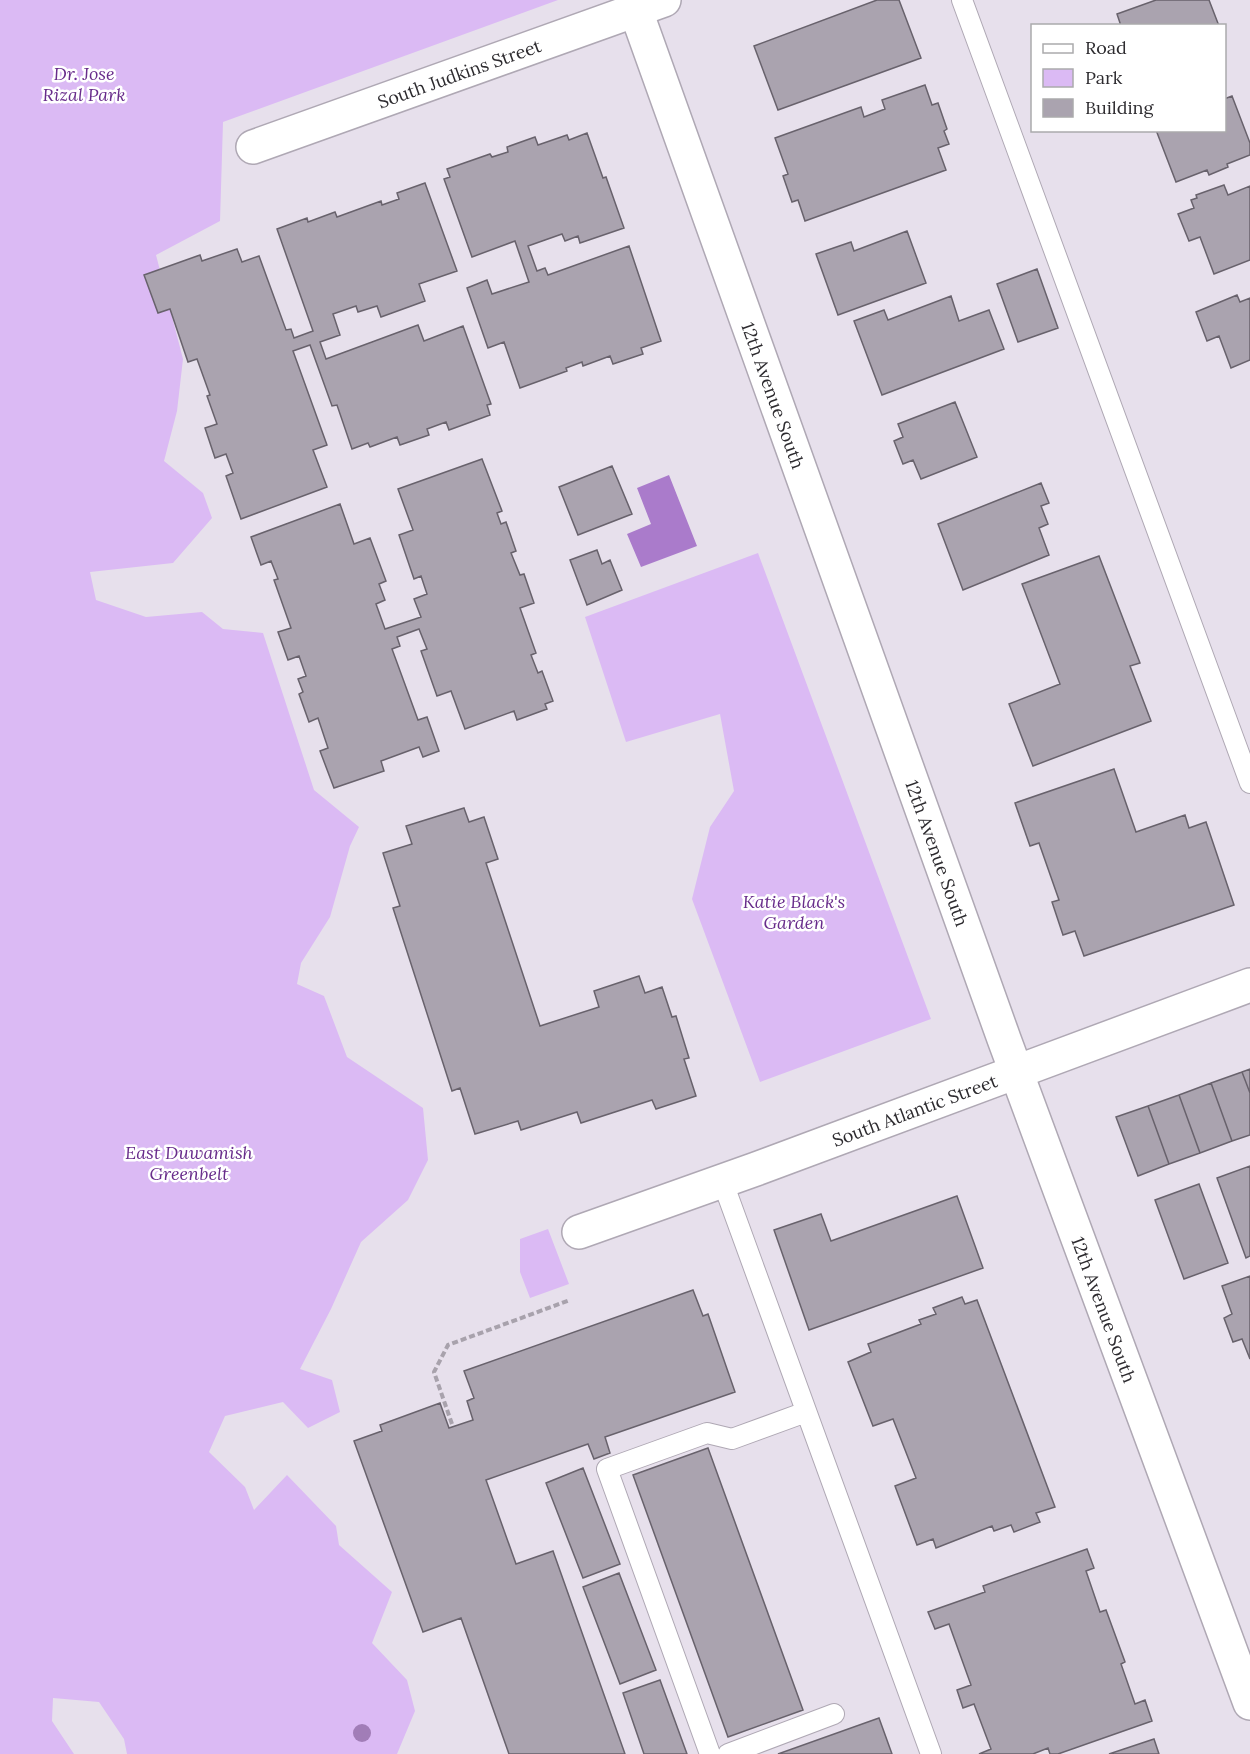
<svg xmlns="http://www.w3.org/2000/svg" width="1250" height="1754" viewBox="0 0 1250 1754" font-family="Lora,serif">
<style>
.green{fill:#dbbaf4}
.water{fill:#aa7bcb}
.building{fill:#aaa3af;stroke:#68626c;stroke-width:1.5}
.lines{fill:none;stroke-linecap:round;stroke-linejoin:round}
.lane-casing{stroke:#afa8b4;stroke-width:22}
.street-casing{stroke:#afa8b4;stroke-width:36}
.secondary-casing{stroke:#afa8b4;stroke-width:36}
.path{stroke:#a8a2ac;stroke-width:4;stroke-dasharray:6 3;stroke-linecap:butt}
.lane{stroke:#fff;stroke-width:20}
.street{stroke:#fff;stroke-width:33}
.secondary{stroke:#fff;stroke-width:33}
.tree{fill:#a17db7}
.labels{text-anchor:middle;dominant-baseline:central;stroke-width:5;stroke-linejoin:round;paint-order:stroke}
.park-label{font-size:18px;font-style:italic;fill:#682c8b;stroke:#fff}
.street-label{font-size:18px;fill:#2d2b2f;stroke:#fff}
</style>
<rect width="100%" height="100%" fill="#e7e0ec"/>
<path class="green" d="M0,0h558l-335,122 -3,99 -64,34 27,104 -6,52 -13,50 39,32 9,25 -39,45 -83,9 6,28 50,17 56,-5 21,17 40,4 51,157 45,37 -9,19 -20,71 -29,46 -4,21 27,12 23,61 76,51 5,52 -20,40 -47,42 -30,67 -31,60 32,11 8,32 -32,16 -25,-26 -58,14 -16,36 36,35 9,23 33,-35 49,51 3,19 53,47 -20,51 35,37 8,31 -18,43h-270l-3,-15 -25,-37 -46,-4 -1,23 22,33h-74z
M758,553l173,466 -171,63 -68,-183 18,-72 24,-36 -14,-77 -94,28 -41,-125z
M548,1229l21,55 -39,14 -10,-26v-33z"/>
<path class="water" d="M669,475l28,71 -56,21 -14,-33 24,-10 -14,-36z"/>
<path class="building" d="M877,0h22l22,58 -143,52 -24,-64z
M1156,0h53l10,26h-98l-4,-12z
M925,85l7,20 6,-2 9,26 -3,2 5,13 -11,4 8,22 -141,51 -7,-21 -6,2 -9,-26 5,-2 -13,-36 86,-31 3,10 21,-8 -3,-9z
M1232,96l18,47v12l-23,9 1,3 -19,8 -2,-5 -31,12 -20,-52h68v-31z
M587,133l16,45 3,-1 18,51 -44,15 -2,-7 -13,5 -3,-7 -34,12 9,25 8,-3 3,7 81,-29 32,95 -20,7 2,6 -30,10 -3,-8 -27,10 -1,-4 -16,6 1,3 -47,17 -16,-46 -16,6 -21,-60 20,-8 5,14 37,-12 -14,-41 -43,16 -28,-78 6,-2 -3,-8 43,-15 2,3 16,-5 -1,-5 28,-10 3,8 29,-10 2,5z
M425,183l32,88 -38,13 6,17 -44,16 -4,-11 -19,6 -2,-6 -23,8 7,21 -20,7 6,17 92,-34 6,16 39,-15 28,78 -4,1 3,10 -41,15 -3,-8 -19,7 2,6 -29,10 -3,-8 -27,10 -2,-4 -16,6 -15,-44 -5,1 -22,-61 -17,6 34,94 -14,5 14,37 -86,32 -15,-43 7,-3 -7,-19 -11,4 -10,-30 12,-4 -10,-28 3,-1 -13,-36 -9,3 -18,-53 -12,4 -14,-38 56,-20 2,6 35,-12 5,13 17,-6 27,74 5,-1 3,9 19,-7 -36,-102 30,-11 1,4 27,-10 2,5 44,-16 1,4 17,-6 -2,-6z
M1224,185l4,10 22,-9v74l-36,14 -14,-37 -11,4 -11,-27 16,-6 -3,-8 6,-2 -1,-3z
M907,231l19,52 -88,32 -22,-61 35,-12 3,9z
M1037,269l21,59 -40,14 -21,-58z
M1237,295l3,7 10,-4v62l-19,8 -12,-32 -12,5 -11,-29z
M951,296l8,25 30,-11 15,39 -122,46 -28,-74 30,-11 4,10z
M955,402l22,55 -56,22 -8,-19 -10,4 -9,-23 9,-4 -5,-13z
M482,459l20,52 -5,2 4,11 5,-2 10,29 -5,2 9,22 4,-1 10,29 -14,5 16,45 -5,2 7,18 4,-2 11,30 -8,3 2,5 -30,11 -3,-9 -49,18 -14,-38 -14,5 -16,-45 6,-2 -8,-20 -22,8 3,9 -8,3 26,71 9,-3 12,34 -16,6 -4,-10 -38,14 3,10 -50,17 -14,-37 8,-3 -10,-30 -9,4 -10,-28 4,-2 -5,-13 8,-3 -7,-20 -11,4 -10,-28 13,-4 -17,-48 4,-1 -7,-18 -10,4 -10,-28 89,-33 14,40 16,-6 16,43 -7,3 6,16 -9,4 9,25 36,-12 -7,-18 13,-5 -6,-18 -7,3 -15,-44 14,-5 -15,-41z
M612,466l20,48 -54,21 -19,-48z
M1041,483l8,20 -8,3 7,18 -9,4 10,27 -86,35 -25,-66z
M597,550l5,14 8,-4 12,30 -35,15 -17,-45z
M1099,556l41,107 -10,3 21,55 -118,45 -24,-62 51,-20 -38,-100z
M1114,769l22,63 49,-17 4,13 17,-6 28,83 -150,51 -9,-25 -12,4 -11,-33 7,-2 -20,-57 -9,3 -15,-43z
M464,808l5,14 15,-5 14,42 -12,4 54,163 59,-19 -5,-16 45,-15 6,17 17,-6 10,30 4,-1 13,42 -5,1 12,37 -40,13 -4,-9 -71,23 -4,-11 -56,18 -3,-9 -43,13 -15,-46 -8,3 -59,-183 7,-2 -17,-53 29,-9 -6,-18z
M1250,1069v24l-8,-21z
M1242,1072l8,21v42l-18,6 -21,-58z
M1211,1083l21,58 -32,12 -21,-58z
M1179,1095l21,58 -31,11 -21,-58z
M1148,1106l21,58 -31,12 -22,-59z
M1250,1166v90l-4,2 -29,-80z
M1199,1184l29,79 -44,16 -29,-79z
M957,1196l26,72 -174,62 -35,-100 47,-16 10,27z
M1250,1276v83l-8,-20 -9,3 -9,-24 8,-4 -10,-28z
M693,1290l10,26 5,-2 27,78 -130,45 5,16 -16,6 -6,-15 -102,36 30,84 37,-13 72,203h-116l-48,-136 -38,14 -69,-191 28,-10 -2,-6 60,-22 9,25 24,-8 -6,-19 7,-3 -10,-27z
M962,1297l3,7 12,-4 78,207 -19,6 4,9 -26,10 -3,-7 -17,6 -2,-5 -56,22 -3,-9 -16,6 -22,-59 21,-8 -23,-59 -20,7 -25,-64 23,-10 -3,-8 53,-20 -2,-4 17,-6 -3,-6z
M708,1448l95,262 -75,27 -95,-262z
M583,1468l37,96 -37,14 -37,-95z
M1087,1549l7,19 -8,3 14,41 6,-2 19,52 -4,2 14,40 10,-4 7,21 -94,33h-8l-2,-6 -15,6h-54l12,-5 -17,-45 -11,4 -6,-18 14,-5 -22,-61 -14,5 -7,-17 57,-20 -2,-6z
M619,1573l37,97 -36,14 -37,-97z
M660,1680l27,74h-43l-21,-61z
M879,1718l13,36h-114z
M1154,1739l5,15h-50z"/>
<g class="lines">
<defs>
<path id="lane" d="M962,0l288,783
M722,1180l209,574
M710,1754l-103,-285 100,-36 25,6 74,-27
M728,1754l106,-40"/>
<g id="street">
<path id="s1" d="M253,147l411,-147"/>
<path id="s2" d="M579,1232l177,-63 494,-184"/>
</g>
<g id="secondary">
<path id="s3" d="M632,0l372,1039 246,664"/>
</g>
</defs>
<use href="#lane" class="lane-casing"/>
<use href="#street" class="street-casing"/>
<use href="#secondary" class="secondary-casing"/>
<path class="path" d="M452,1424l-18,-52 14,-27 122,-45"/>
<use href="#lane" class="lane"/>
<use href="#street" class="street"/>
<use href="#secondary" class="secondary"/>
</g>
<circle class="tree" cx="362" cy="1733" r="9"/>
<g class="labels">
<g class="park-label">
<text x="84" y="73">Dr. Jose<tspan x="84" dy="21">Rizal Park</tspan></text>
<text x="794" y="901">Katie Black's<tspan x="794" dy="21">Garden</tspan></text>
<text x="189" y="1152">East Duwamish<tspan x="189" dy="21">Greenbelt</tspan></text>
</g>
<g class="street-label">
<text stroke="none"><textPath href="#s1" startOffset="219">South Judkins Street</textPath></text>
<text stroke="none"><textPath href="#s3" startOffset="420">12th Avenue South</textPath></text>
<text stroke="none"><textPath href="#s3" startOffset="906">12th Avenue South</textPath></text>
<text stroke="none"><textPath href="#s2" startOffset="357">South Atlantic Street</textPath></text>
<text stroke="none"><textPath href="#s3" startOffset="1392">12th Avenue South</textPath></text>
</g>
</g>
<rect x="1031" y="24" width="195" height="108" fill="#ffffff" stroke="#abaaac" stroke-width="1.5"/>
<rect x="1043" y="44" width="30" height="9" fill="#ffffff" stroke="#abaaac" stroke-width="1.5"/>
<text x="1085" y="54" font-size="18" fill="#2d2b2f">Road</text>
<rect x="1043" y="69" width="30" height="18" fill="#dbbaf4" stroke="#abaaac" stroke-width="1.5"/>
<text x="1085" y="84" font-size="18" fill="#2d2b2f">Park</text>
<rect x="1043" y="99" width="30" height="18" fill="#aaa3af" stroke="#abaaac" stroke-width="1.5"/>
<text x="1085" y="114" font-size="18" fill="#2d2b2f">Building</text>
</svg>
